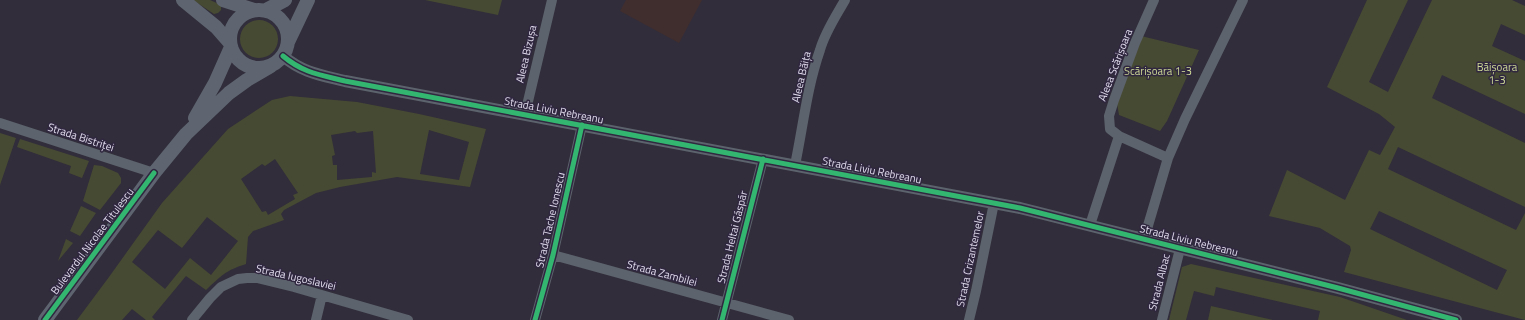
<svg xmlns="http://www.w3.org/2000/svg" width="1525" height="320" viewBox="0 0 1525 320" font-family="'Titillium Web',sans-serif">
<style>
.education{fill:#402e2f}
.green{fill:#474a33;fill-rule:evenodd}
.lines{fill:none;stroke-linecap:round;stroke-linejoin:round}
.minor{stroke:#5c636c;stroke-width:10}
.tertiary{stroke:#5c636c;stroke-width:12}
.secondary{stroke:#5e6571;stroke-width:14}
.cycleway-casing{stroke:#302740;stroke-width:8}
.cycleway{stroke:#33b770;stroke-width:5}
.labels{text-anchor:middle;dominant-baseline:central;stroke-width:3;stroke-linejoin:round;paint-order:stroke}
.street-label{font-size:11px;fill:#e0dbec;stroke:#302740}
.park-label{font-size:11px;fill:#cdd895;stroke:#302740}
</style>
<rect width="100%" height="100%" fill="#312d3a"/>
<path class="education" d="M626,0h76l-23,43 -59,-32z"/>
<path class="green" d="M193,0h17l11,5v5l-3,3 -4,1z
M425,0h77l-4,15z
M1367,0h41l-39,82 19,10 44,-92h80l13,6v29l-24,-11 -9,22 33,15v53l-83,-39 -10,23 93,45v64l-127,-60 -10,22 128,61 9,-17v107l-181,-48 7,-22 -1,-4 -30,-18 -51,-12 18,-46 58,30 24,-50 11,5 15,-28 -16,-13 -52,-27zM1379,211l128,59 -10,20 -127,-61z
M240 39a19 19 0 1 1 38 0a19 19 0 1 1-38 0Z
M1141,36l58,14 -32,71 -7,10 -41,-16 -2,-12z
M290,96l67,6 62,12 67,15 -16,58 -73,-10 -57,10 -24,6 -32,17 -3,4 3,6 -31,11 -5,6 -2,27c-20,6 -25,12 -40,26l-20,-14 -34,41 3,3h-9l-14,-11 -10,11h-45l32,-43 53,-74 66,-74 44,-29zM429,130l40,12 -10,38 -39,-6zM355,131l2,2 16,-2 3,42 -4,-1v5l-35,3v-15h-4l-1,-9 3,-1 -4,-20zM275,159l23,34 -5,2 2,4 -27,16 -2,-4 -4,1 -21,-33 21,-15 3,2zM207,217l31,24 -27,34 -21,-17 -25,31 -33,-27 26,-32 24,18z
M0,133l16,5 -16,47z
M20,139l69,22 -7,17 -13,-5 2,-7 -54,-19z
M94,165l8,1 16,7 3,5v5l-21,27 -17,-9z
M81,206l15,7 -16,23 -10,-5z
M66,239l7,4 -15,18z
M1191,264l149,33 67,23h-89l2,-9 -104,-24 -2,9 -20,-5 -8,29h-17l13,-53z
M1211,306l62,14h-65z"/>
<g class="lines">
<path class="minor" d="M525,114l27,-114
M0,123l154,50
M1119,136l49,22
M795,165c8,-38 12,-78 25,-115 5,-18 16,-34 25,-50
M1090,225l29,-89 -9,-7 -1,-13 5,-16 21,-57 19,-43
M1144,239l24,-81 17,-39 58,-119
M553,255l236,65
M192,320l18,-22 11,-11 17,-8 9,-1h10l37,9 114,33
M316,320l6,-25
M535,320l18,-65 29,-130
M722,320l41,-161
M969,320l7,-29 18,-88
M1162,320l18,-71"/>
<path class="tertiary" d="M283,56c20,17 38,19 62,25l675,127 318,80 118,32"/>
<path class="secondary" d="M183,0l33,27 14,16
M223,0l31,10
M230 39a29 29 0 1 1 58 0a29 29 0 1 1-58 0Z
M266,10l19,-10
M288,42l20,-42
M195,118l20,-35 16,-36
M45,320l109,-147 32,-39 43,-41 18,-13 24,-14"/>
<defs>
<path id="cycleway" d="M283,56c20,17 38,19 62,25l675,127 318,80 118,32
M45,320l109,-147
M535,320l18,-65 29,-130
M722,320l41,-161"/>
</defs>
<use href="#cycleway" class="cycleway-casing"/>
<use href="#cycleway" class="cycleway"/>
</g>
<g class="labels">
<g class="street-label">
<text transform="translate(526 54) rotate(-77)">Aleea Bizușa</text>
<text transform="translate(1115 65) rotate(-69)">Aleea Scărișoara</text>
<text transform="translate(801 77) rotate(-77)">Aleea Băița</text>
<text transform="translate(554 110) rotate(11)">Strada Liviu Rebreanu</text>
<text transform="translate(81 137) rotate(18)">Strada Bistriței</text>
<text transform="translate(872 170) rotate(11)">Strada Liviu Rebreanu</text>
<text transform="translate(550 220) rotate(-77)">Strada Tache Ionescu</text>
<text transform="translate(732 237) rotate(-76)">Strada Heltai Gáspár</text>
<text transform="translate(1189 240) rotate(14)">Strada Liviu Rebreanu</text>
<text transform="translate(92 241) rotate(-53)">Bulevardul Nicolae Titulescu</text>
<text transform="translate(970 259) rotate(-78)">Strada Crizantemelor</text>
<text transform="translate(662 273) rotate(15)">Strada Zambilei</text>
<text transform="translate(296 277) rotate(13)">Strada Iugoslaviei</text>
<text transform="translate(1159 282) rotate(-76)">Strada Albac</text>
</g>
<g class="park-label">
<text x="1497" y="67">Băișoara<tspan x="1497" dy="13">1-3</tspan></text>
<text x="1158" y="71">Scărișoara 1-3</text>
</g>
</g>
</svg>
